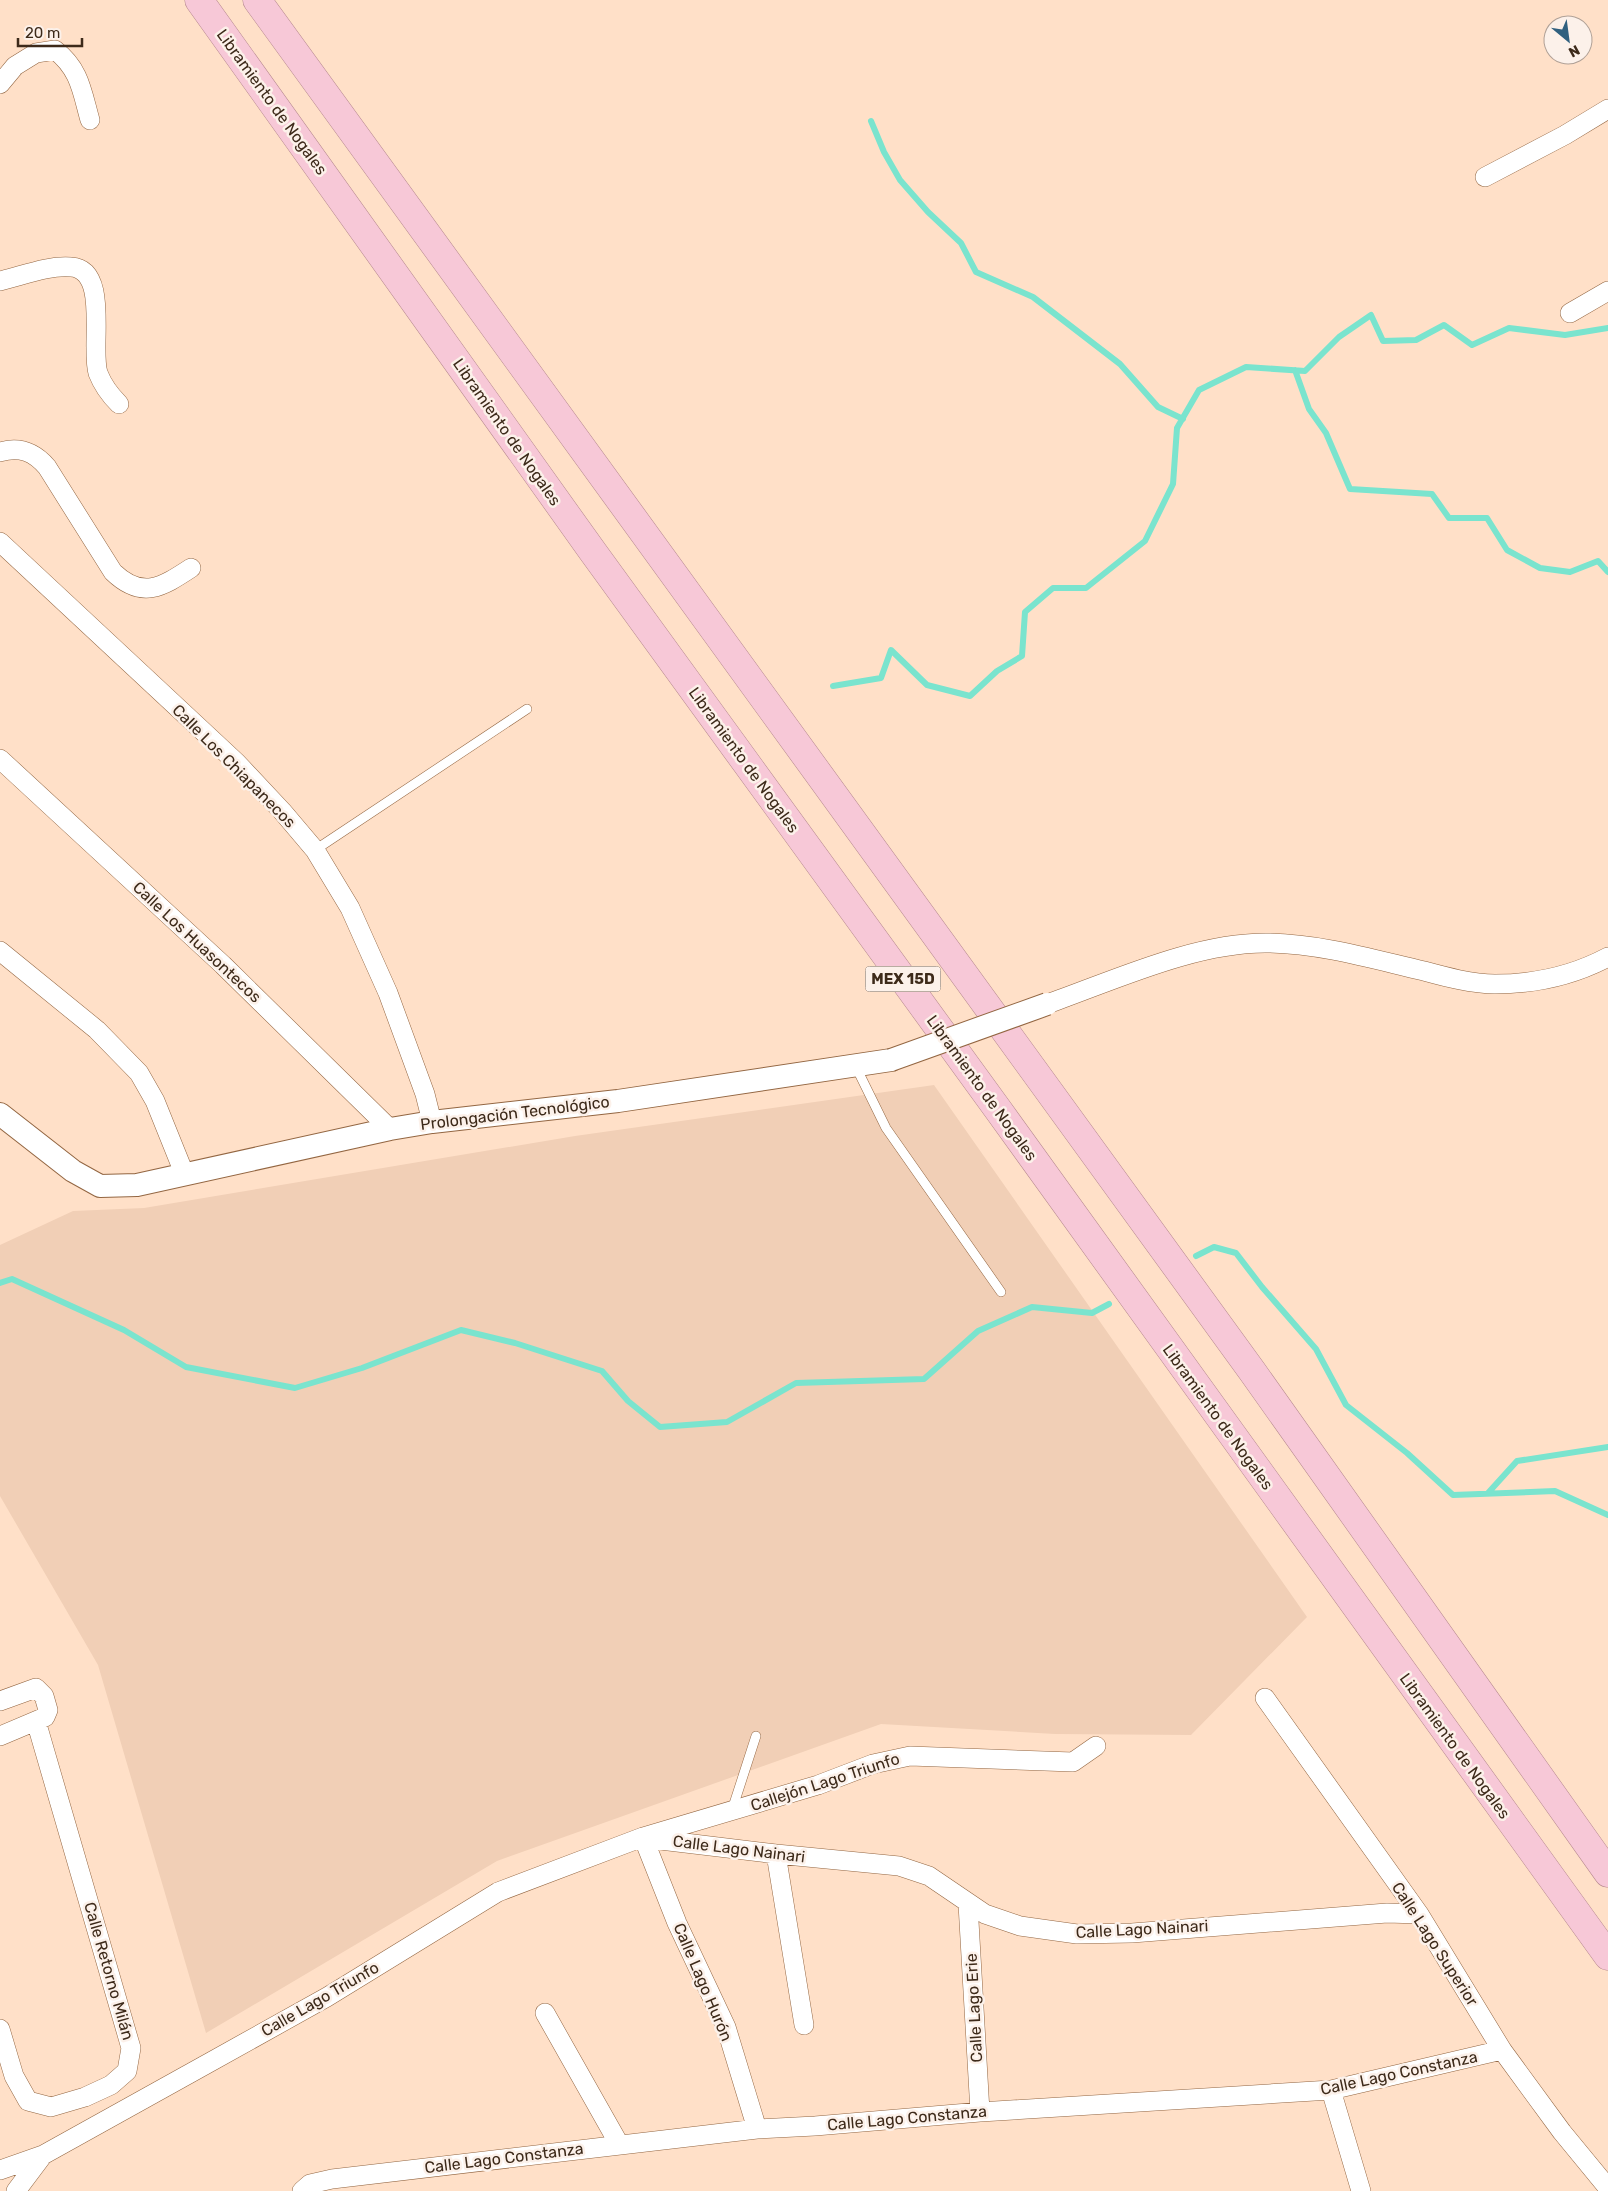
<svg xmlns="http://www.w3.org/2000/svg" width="1608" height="2191" viewBox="0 0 1608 2191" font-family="Rubik,sans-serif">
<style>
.built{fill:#f1cfb6}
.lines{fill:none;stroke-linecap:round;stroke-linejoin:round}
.stream{stroke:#7ae4ce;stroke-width:6}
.service-casing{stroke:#936642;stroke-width:10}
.minor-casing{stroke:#936642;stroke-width:20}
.tertiary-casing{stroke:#936642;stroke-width:24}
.trunk-casing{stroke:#b5888e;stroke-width:29}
.service{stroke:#fff;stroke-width:9}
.minor{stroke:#fff;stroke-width:19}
.tertiary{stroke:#fff;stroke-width:22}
.trunk{stroke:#f7c8d7;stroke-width:28}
.tertiary-bridge-casing{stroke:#936642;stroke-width:24;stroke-linecap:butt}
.tertiary-bridge{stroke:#fff;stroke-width:22}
.labels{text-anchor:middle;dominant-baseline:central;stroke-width:5;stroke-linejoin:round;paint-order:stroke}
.shield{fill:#fcf1ea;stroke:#766658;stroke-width:1}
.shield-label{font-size:15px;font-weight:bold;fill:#3d2a1a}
.street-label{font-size:16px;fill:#3d2a1a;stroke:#fcf1ea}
</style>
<rect width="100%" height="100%" fill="#ffe0c8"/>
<path class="built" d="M934,1085l373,532 -116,118 -136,-1 -174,-10 -384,137 -291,172 -108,-368 -98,-169v-251l73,-34 71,-3 431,-72z"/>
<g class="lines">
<path class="stream" d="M871,121l13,31 16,28 28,32 33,31 15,29 57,25 87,67 38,43 25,12
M1295,370l14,39 17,24 24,56 82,5 17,24h38l20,32 33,18 30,4 28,-11 10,11
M833,686l48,-8 10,-28 36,35 43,11 27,-25 25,-15 3,-44 28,-24h33l59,-47 28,-57 4,-56 22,-38 47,-23 59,4 34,-34 32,-22 12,26 33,-1 28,-15 28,20 37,-17 56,7 43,-7
M1196,1256l18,-9 22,6 26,34 54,62 30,56 61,48 46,42 102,-4 53,24
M0,1283l12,-4 112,51 62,37 109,21 67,-20 99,-38 54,13 87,28 26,30 32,26 67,-5 69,-39 128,-4 54,-48 54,-24 60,6 17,-9
M1488,1493l29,-32 91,-14"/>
<defs>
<path id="service" d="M315,850l212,-141
M856,1067l30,61 115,164
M732,1810l24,-74"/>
<path id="minor" d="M0,84l15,-18 21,-13 19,-3c25,19 27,42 35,70
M1485,177l80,-42 43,-26
M0,281c22,-5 48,-16 71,-14 39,2 19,81 27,106 5,13 12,22 21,31
M1570,313l38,-22
M0,452c20,-6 34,0 47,15l66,105c29,28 49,15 78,-4
M0,542l237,221 45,48 33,39 35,58 38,85 37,101 7,28
M0,759l223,206 167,164
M0,951l97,79 42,43 16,28 29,72
M1047,1004c68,-24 149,-62 221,-61 54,1 104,16 156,28 22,6 48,13 71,13 39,0 79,-9 113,-27
M1265,1698l154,216 83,136 60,82 46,56
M0,1701l36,-13 8,8 4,14 -3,7 -45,19
M643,1837l34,86 49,104 31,102
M652,1839l124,15 123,12 30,10 56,38 35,12 57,8 55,-1 255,-20 32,1
M776,1854l28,171
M968,1904l12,208
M545,2013l74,131
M0,2029l14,47 14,25 23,6 34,-10 26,-12 16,-14 4,-23 -95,-327
M1331,2090l30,101
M0,2170l43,-15 171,-95 113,-63 171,-105 145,-55 175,-52 55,-21 37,-8 163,6 23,-16
M16,2191l27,-36
M302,2191l8,-7 22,-5 425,-50 58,-3 165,-14 351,-22 171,-40"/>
<path id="tertiary" d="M0,1114l73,57 27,15 37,-1 253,-56 42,-7 186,-21 273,-41"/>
<path id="trunk" d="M199,0l394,552 406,559 609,845
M257,0l995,1371 356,502"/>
</defs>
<use href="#service" class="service-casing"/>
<use href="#minor" class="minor-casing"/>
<use href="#tertiary" class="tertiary-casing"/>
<use href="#trunk" class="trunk-casing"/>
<use href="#service" class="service"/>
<use href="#minor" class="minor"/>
<use href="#tertiary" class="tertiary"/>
<use href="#trunk" class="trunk"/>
<defs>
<path id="tertiary-bridge" d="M891,1060l156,-56"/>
</defs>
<use href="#tertiary-bridge" class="tertiary-bridge-casing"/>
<use href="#tertiary-bridge" class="tertiary-bridge"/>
</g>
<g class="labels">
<rect class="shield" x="865.5" y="966.5" width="75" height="25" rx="4"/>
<g class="shield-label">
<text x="903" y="979">MEX 15D</text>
</g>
<g class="street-label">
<text transform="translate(272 102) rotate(54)">Libramiento de Nogales</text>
<text transform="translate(507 432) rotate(55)">Libramiento de Nogales</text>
<text transform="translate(744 760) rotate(54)">Libramiento de Nogales</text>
<text transform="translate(234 766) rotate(45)">Calle Los Chiapanecos</text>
<text transform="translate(197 942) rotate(43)">Calle Los Huasontecos</text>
<text transform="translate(982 1088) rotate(54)">Libramiento de Nogales</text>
<text transform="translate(515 1113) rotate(-7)">Prolongación Tecnológico</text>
<text transform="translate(1218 1417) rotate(54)">Libramiento de Nogales</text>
<text transform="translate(1455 1746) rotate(54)">Libramiento de Nogales</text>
<text transform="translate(825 1782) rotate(-18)">Callejón Lago Triunfo</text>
<text transform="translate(739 1849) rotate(7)">Calle Lago Nainari</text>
<text transform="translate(1142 1929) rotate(-3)">Calle Lago Nainari</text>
<text transform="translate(1435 1944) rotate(57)">Calle Lago Superior</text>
<text transform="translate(109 1971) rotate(74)">Calle Retorno Milán</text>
<text transform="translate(703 1982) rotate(67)">Calle Lago Hurón</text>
<text transform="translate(320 1999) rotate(-30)">Calle Lago Triunfo</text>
<text transform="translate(974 2008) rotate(-93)">Calle Lago Erie</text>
<text transform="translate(1399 2073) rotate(-12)">Calle Lago Constanza</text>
<text transform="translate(907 2118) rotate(-5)">Calle Lago Constanza</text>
<text transform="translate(504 2158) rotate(-7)">Calle Lago Constanza</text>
</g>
</g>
<g transform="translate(1568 40) rotate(151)"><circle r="24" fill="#fcf1ea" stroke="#b0a197"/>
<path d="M0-4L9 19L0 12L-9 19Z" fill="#30607f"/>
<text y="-8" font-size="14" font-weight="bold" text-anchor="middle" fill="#3d2a1a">N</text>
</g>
<path d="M18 38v8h64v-8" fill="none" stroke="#3d2a1a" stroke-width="2.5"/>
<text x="25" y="38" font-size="15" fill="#3d2a1a" stroke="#fcf1ea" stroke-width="4" paint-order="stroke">20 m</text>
</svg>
